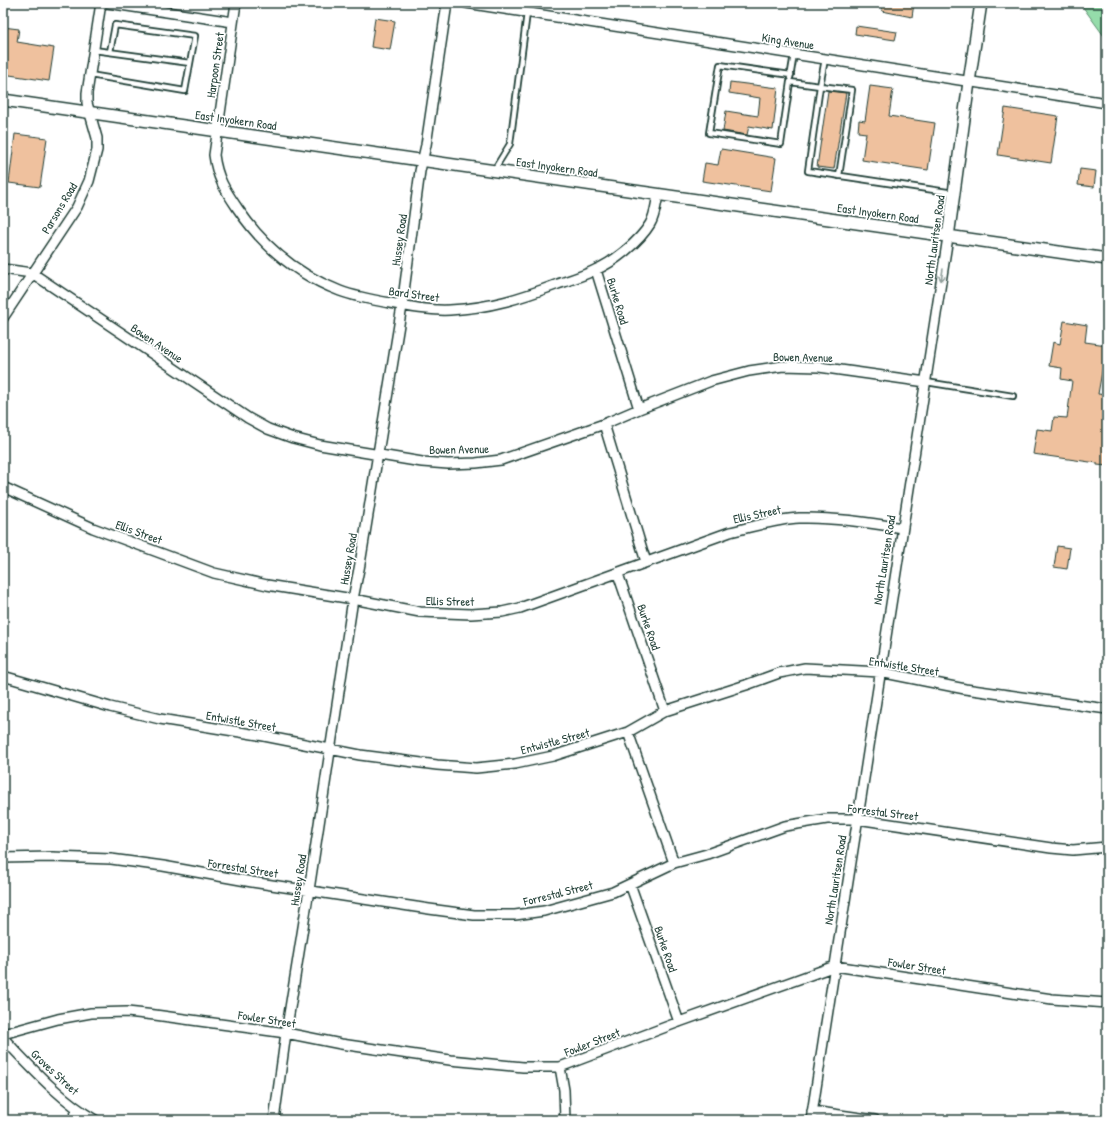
<svg xmlns="http://www.w3.org/2000/svg" width="1110" height="1123" viewBox="0 0 1110 1123" font-family="'Patrick Hand',sans-serif">
<style>
.green{fill:#95dcaa;stroke:#5a8c6f}
.building{fill:#efc19e;stroke:#1f3d34}
.lines{fill:none;stroke-linecap:round;stroke-linejoin:round}
.service-casing{stroke:#1f3d34;stroke-width:8}
.minor-casing{stroke:#1f3d34;stroke-width:12}
.tertiary-casing{stroke:#1f3d34;stroke-width:14}
.service{stroke:#fff;stroke-width:4.5}
.minor{stroke:#fff;stroke-width:9}
.tertiary{stroke:#fff;stroke-width:11}
.oneway{stroke:#8f9e9a}
.labels{text-anchor:middle;dominant-baseline:central;stroke-width:3.5;stroke-linejoin:round;paint-order:stroke}
.street-label{font-size:12px;fill:#1f3d34;stroke:#fff}
</style>
<rect width="100%" height="100%" fill="#fff"/>
<filter id="ink" filterUnits="userSpaceOnUse"><feTurbulence type="fractalNoise" baseFrequency=".025" numOctaves="2"/><feDisplacementMap in="SourceGraphic" scale="8" xChannelSelector="R" yChannelSelector="G"/><feConvolveMatrix kernelMatrix="1 2 1 2 8 2 1 2 1" color-interpolation-filters="sRGB"/></filter>
<g filter="url(#ink)">
<path class="green" d="M1080,3h27v36l-3,-3z"/>
<path class="building" d="M883,3h31l-2,14 -30,-6z
M375,18l20,3 -5,29 -19,-3z
M856,26l41,6 -2,8 -40,-6z
M3,27l16,2 -2,13 37,6 -5,33 -46,-7z
M730,82l48,6 -5,42 -24,-4 -2,9 -24,-4 3,-20 32,5 2,-18 -31,-5z
M870,86l23,3 -4,27 46,7 -7,47 -66,-10 4,-27 -8,-1 1,-12 6,1z
M828,91l18,2 -12,76 -17,-2z
M1005,108l53,8 -7,47 -53,-8z
M15,134l32,4 -7,49 -31,-4z
M721,149l55,9 -5,33 -69,-10 3,-18 13,2z
M1080,169l16,2 -2,16 -16,-2z
M1064,321l23,4 -2,17 22,3v22l-4,-1 -5,28 9,1v71l-10,-1v-2l-64,-9 4,-25 15,2 2,-14 13,1 5,-37 -11,-2 1,-11 -13,-2 4,-24 7,2z
M1057,546l13,2 -3,21 -13,-2z"/>
<g class="lines">
<defs>
<path id="service" d="M94,50l96,13
M825,59l-5,27 32,4 -13,86
M90,75l95,16 10,-55 -80,-11 -5,27
M791,75l-71,-10 -11,68 72,11 9,-62 30,4 -12,85 146,22
M790,78l4,-24
M494,170l16,-26 17,-131
M926,382l87,14"/>
<path id="minor" d="M107,3l126,19
M236,3l-22,152c3,23 11,35 24,54 25,37 60,66 102,82 16,6 33,9 50,12 20,4 40,8 60,7 40,-2 71,-12 108,-26 12,-4 25,-8 37,-14 19,-8 44,-28 55,-46 5,-8 6,-20 8,-29
M466,3l641,100
M3,269l29,4 216,145 20,11 25,9 27,7 102,17 26,2 28,-1 25,-3 103,-36 35,-15 72,-28 38,-10 34,-5 36,1 107,15
M596,270l43,139
M3,318l74,-111 12,-26 8,-31v-12l-10,-35v-10l14,-90
M604,424l42,138
M3,487l90,41 121,45 53,12 86,14 67,13 51,2 31,-2 18,-4 210,-76c22,-5 46,-13 69,-14 34,-1 69,4 103,10
M618,574l47,137
M3,676l107,31 50,12 104,17 96,19 77,10 39,3 39,-4 38,-8 75,-24 37,-21 81,-26 33,-12 26,-5 75,4 85,17 142,20
M628,732l46,131
M3,858l49,-1 59,2 52,7 89,16 177,27 45,6h41l29,-4 69,-19 61,-29 33,-9 78,-28 42,-7h30l194,29 22,2 34,-3
M630,884l49,138
M3,1034l55,-15 33,-6 36,-1 28,3 131,18 55,11 109,16 73,7h37l119,-45 156,-56 217,33 55,4
M3,1038c28,29 56,61 92,82
M560,1067l4,23 1,30
M812,1111l63,9
M72,1120l6,-10
M274,1120l12,-87 23,-143 44,-291 7,-35 42,-258 18,-135 6,-26 21,-142
M811,1120l137,-883"/>
<path id="tertiary" d="M3,100l1104,159
M948,237l21,-155 12,-79"/>
</defs>
<use href="#service" class="service-casing"/>
<use href="#minor" class="minor-casing"/>
<use href="#tertiary" class="tertiary-casing"/>
<use href="#service" class="service"/>
<use href="#minor" class="minor"/>
<use href="#tertiary" class="tertiary"/>
</g>
<defs><path id="oneway-shaft" d="M-6 0H5M1.5-3L5.5 0L1.5 3" fill="none" stroke-width="1.6" stroke-linecap="round" stroke-linejoin="round"/></defs>
<use class="oneway" href="#oneway-shaft" transform="translate(942 275) rotate(99)"/>
</g>
<g class="labels">
<g class="street-label">
<text transform="translate(788 41) rotate(9)">King Avenue</text>
<text transform="translate(215 65) rotate(-82)">Harpoon Street</text>
<text transform="translate(236 120) rotate(8)">East Inyokern Road</text>
<text transform="translate(557 167) rotate(8)">East Inyokern Road</text>
<text transform="translate(59 208) rotate(-59)">Parsons Road</text>
<text transform="translate(878 213) rotate(8)">East Inyokern Road</text>
<text transform="translate(399 240) rotate(-82)">Hussey Road</text>
<text transform="translate(934 240) rotate(-82)">North Lauritsen Road</text>
<text transform="translate(414 294) rotate(8)">Bard Street</text>
<text transform="translate(618 301) rotate(73)">Burke Road</text>
<text transform="translate(157 343) rotate(34)">Bowen Avenue</text>
<text transform="translate(803 357) rotate(1)">Bowen Avenue</text>
<text transform="translate(459 449) rotate(-1)">Bowen Avenue</text>
<text transform="translate(757 514) rotate(-12)">Ellis Street</text>
<text transform="translate(139 532) rotate(20)">Ellis Street</text>
<text transform="translate(348 559) rotate(-80)">Hussey Road</text>
<text transform="translate(884 560) rotate(-81)">North Lauritsen Road</text>
<text transform="translate(450 601) rotate(1)">Ellis Street</text>
<text transform="translate(649 627) rotate(71)">Burke Road</text>
<text transform="translate(904 666) rotate(9)">Entwistle Street</text>
<text transform="translate(241 721) rotate(10)">Entwistle Street</text>
<text transform="translate(555 741) rotate(-15)">Entwistle Street</text>
<text transform="translate(883 812) rotate(7)">Forrestal Street</text>
<text transform="translate(243 868) rotate(9)">Forrestal Street</text>
<text transform="translate(298 880) rotate(-81)">Hussey Road</text>
<text transform="translate(835 880) rotate(-81)">North Lauritsen Road</text>
<text transform="translate(558 893) rotate(-14)">Forrestal Street</text>
<text transform="translate(666 949) rotate(71)">Burke Road</text>
<text transform="translate(917 966) rotate(9)">Fowler Street</text>
<text transform="translate(267 1019) rotate(9)">Fowler Street</text>
<text transform="translate(592 1042) rotate(-21)">Fowler Street</text>
<text transform="translate(55 1072) rotate(43)">Groves Street</text>
</g>
</g>
<rect width="1110" height="1123" fill="none" stroke="#fff" stroke-width="16"/>
<rect x="8" y="8" width="1094" height="1107" fill="none" stroke="#1f3d34" stroke-width="1.5" filter="url(#ink)"/>
</svg>
